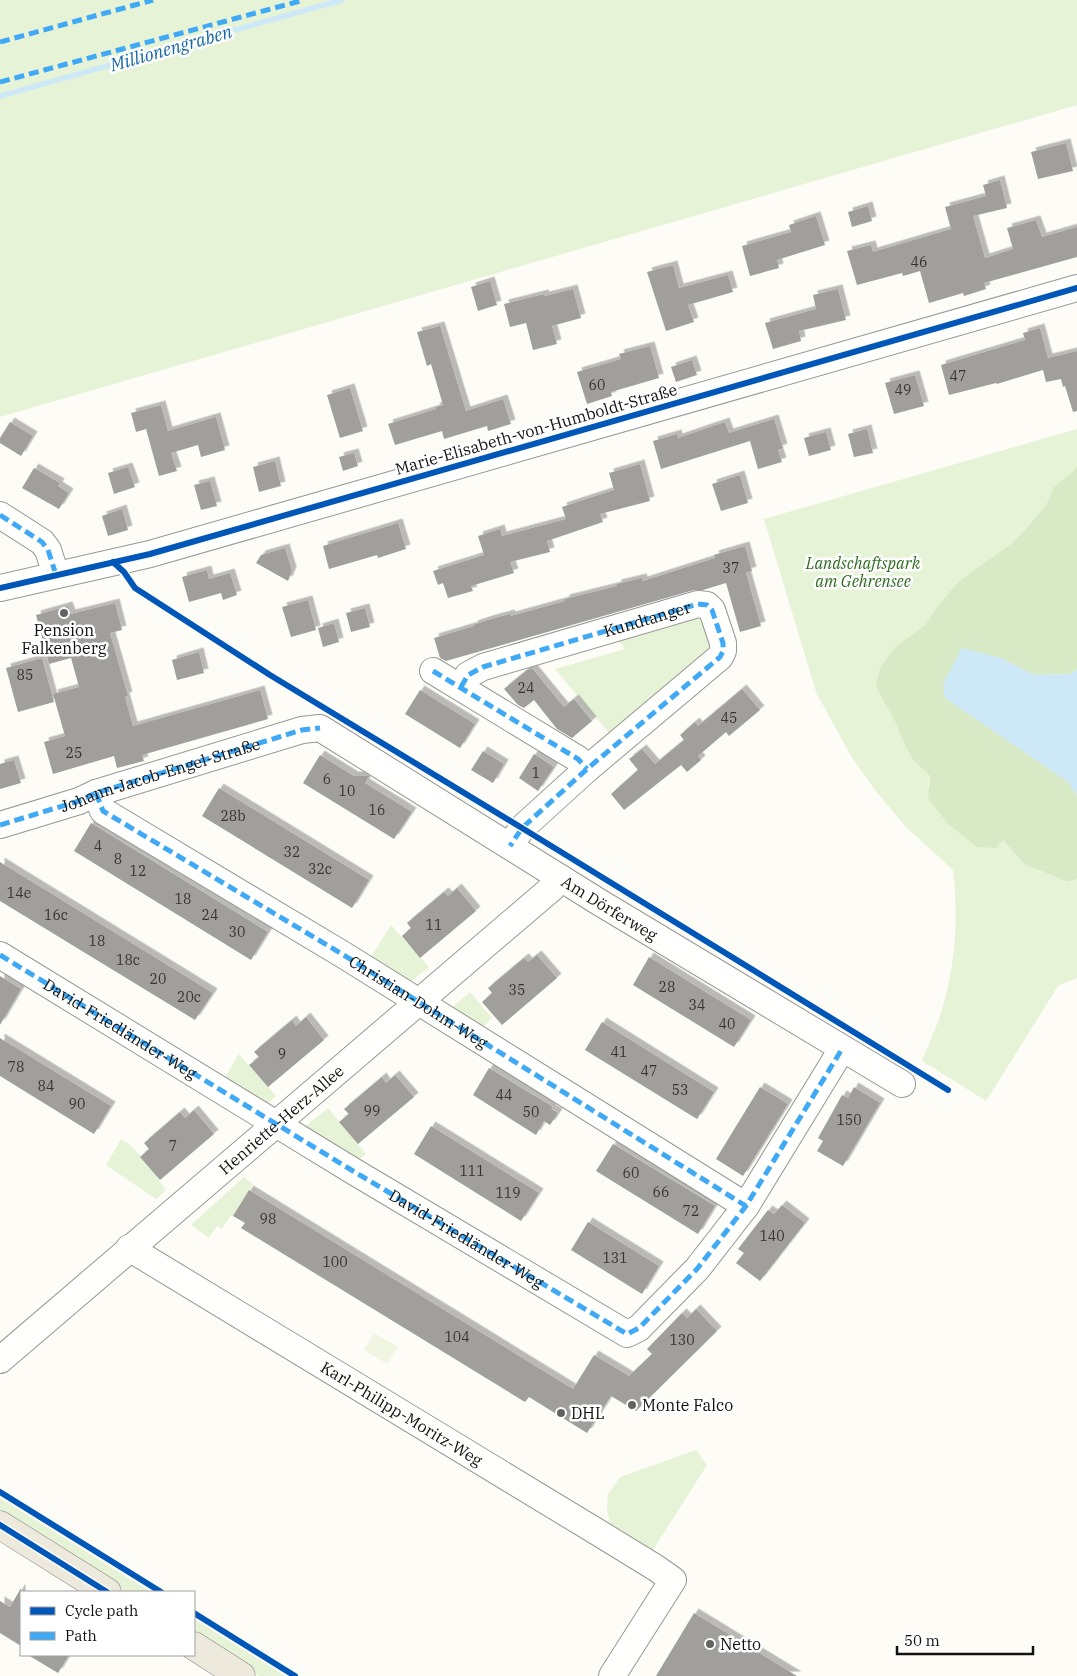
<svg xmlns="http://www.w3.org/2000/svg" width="1077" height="1676" viewBox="0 0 1077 1676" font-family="'IBM Plex Serif',serif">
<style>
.green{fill:#e7f3d7}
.forest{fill:#d8eac5}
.pitch{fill:#f0f6e1}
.water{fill:#cde8f7}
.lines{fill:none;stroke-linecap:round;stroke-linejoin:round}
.stream{stroke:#cde8f7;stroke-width:5.5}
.building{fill:#a19f9c;filter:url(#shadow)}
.minor-casing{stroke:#979795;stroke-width:28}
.major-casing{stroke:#858482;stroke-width:29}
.minor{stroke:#fffffe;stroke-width:26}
.major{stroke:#ede9dc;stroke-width:28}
.quiet{stroke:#3fa9f5;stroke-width:5;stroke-dasharray:10 5;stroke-linecap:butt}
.cycleway-casing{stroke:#fff;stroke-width:9}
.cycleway{stroke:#0057b8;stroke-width:6}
.poi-dot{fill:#646362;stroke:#fff;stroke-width:2}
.labels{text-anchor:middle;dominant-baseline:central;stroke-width:5;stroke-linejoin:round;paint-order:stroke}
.number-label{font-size:14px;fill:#353434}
.street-label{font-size:16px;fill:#111;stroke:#fff}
.park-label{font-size:16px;font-style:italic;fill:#2f6b1f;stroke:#fff}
.poi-label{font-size:16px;fill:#111;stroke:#fff;text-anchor:start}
.water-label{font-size:18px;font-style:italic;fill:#1768a6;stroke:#fff}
</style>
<defs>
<filter id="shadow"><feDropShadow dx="4.5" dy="-4.5" stdDeviation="0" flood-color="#0004"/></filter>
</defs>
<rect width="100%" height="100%" fill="#fdfcf7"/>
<path class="green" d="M0,0h1077v105l-1077,312z
M1077,429v37l-5,6 -19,16 -7,17 -20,24 -15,15 -52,37 -19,22 -15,22 -30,22 2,76 5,16 10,20 18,17 -2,10 75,54 21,24 44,18 9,-3v99l-19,8 -72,115 -64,-40c5,-14 12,-28 17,-42 16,-49 20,-98 14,-149l-47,-43 -31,-37 -23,-32 -36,-66 -52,-173z
M697,611l20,34 -103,94 -59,-70 70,-20 -11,-14z
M391,925l38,42 -20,16 -40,-23z
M470,992l22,26 -10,10 -31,-20z
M239,1054l37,42 -9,9 -43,-26z
M328,1108l38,46 -9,7 -55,-32z
M121,1139c16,9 34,35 45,51l-10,9 -50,-34z
M244,1177l9,7 -20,32h-3l-8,13 -5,-3 -8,12 -18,-13z
M696,1450l11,15 -54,85 -43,-26 -3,-16 1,-14 12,-17z
M0,1498l151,94h-26l-125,-78z
M194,1619l91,57h-26l-65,-41z"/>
<path class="forest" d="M1077,466v203l-7,5 -36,1 -33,-17 67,124 9,13v84l-9,3 -44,-18 -21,-24 -7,8 -19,-1 -29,-23 -20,-26 2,-22 -18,-17 -10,-20 -6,-16 -20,-36 4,-19 15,-21 30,-22 15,-22 19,-22 52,-37 15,-15 20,-24 7,-17 19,-16z"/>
<path class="pitch" d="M374,1333l24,14 -11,17 -23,-14z"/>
<path class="water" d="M962,648l39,10 33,17 36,-1 7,-5v126l-9,-13 -123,-84 -2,-14z"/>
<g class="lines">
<path class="stream" d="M0,96l342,-96"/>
</g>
<path class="building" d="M1066,143l7,28 -35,8 -7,-27z
M1000,180l7,28 -34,8 12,42 28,-9 -6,-21 29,-8 6,17 35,-10v30l-93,26 2,6 -22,7 -1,-3 -34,10 -9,-32 -17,5 -1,-3 -45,12 -10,-34 24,-6 2,7 78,-23 -6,-22 41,-11 -3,-11z
M868,206l4,15 -20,6 -4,-15z
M816,216l9,29 -48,15 2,8 -29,8 -8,-30 49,-14 -2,-7z
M673,265l6,23 49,-13 5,17 -45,13 6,17 -28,9 -19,-59z
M490,281l7,24 -19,6 -7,-24z
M573,289l8,29 -29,8 5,18 -24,6 -7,-27 -16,4 -6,-23 40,-10 1,2z
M838,289l8,31 -47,11 2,10 -28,8 -8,-26 51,-14 -3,-14z
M440,326l26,85 37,-12 8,25 -23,7 -1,-5 -43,13 -2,-8 -47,14 -7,-21 48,-15 -1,-2 8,-2 -12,-41 -4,2 -10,-34z
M1040,328l8,30 29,-7v60l-4,1 -8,-26 -2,1 -2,-8 -15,3 -3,-12 -46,14 -1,-1 -47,12 -8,-30 84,-25 -2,-7z
M650,346l9,32 -48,14 1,4 -25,8 -10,-32 44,-13 -2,-5z
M692,360l5,15 -21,7 -5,-15z
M915,375l9,31 -30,8 -9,-31z
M350,388l13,43 -23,7 -13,-43z
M161,405l7,26 48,-14 9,33 -24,7 -3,-12 -27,8 6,18 -18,5 -13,-47 -10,3 -5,-19z
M774,419l9,29 -5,2 4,12 -24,7 -8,-28 -89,28 -8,-28 24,-7 1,4 47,-16 4,11z
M10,422l23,14 -12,20 -21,-13v-5z
M867,429l6,24 -19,4 -6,-23z
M826,432l5,18 -22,6 -5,-18z
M354,453l4,13 -15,5 -4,-14z
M275,461l6,25 -22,6 -6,-25z
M640,464l10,37 -50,13 3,8 -56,19 3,11 -40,10 4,11 -43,13 2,5 -25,7 -5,-15 -5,2 -5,-14 51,-16 -6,-19 22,-7 2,7 64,-17 -4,-12 52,-17 -5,-17z
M128,467l7,20 -21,7 -6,-21z
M34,468l26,15 -2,3 11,7 -10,16 -37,-21z
M740,475l8,28 -27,8 -9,-27z
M210,481l7,25 -16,4 -7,-25z
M122,509l6,21 -20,6 -6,-20z
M398,523l8,26 -28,9 -1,-3 -48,14 -6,-23z
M745,546l7,25 -6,2 15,53 -21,6 -14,-49 -23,7h-9l-248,71 -6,-3 -6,-20 40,-12 -1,-1 15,-5 22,-6 1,2 54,-15v-2l52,-13v-2l25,-6 1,3 72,-23 -1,-3z
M285,548l7,23 -4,10 -32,-18 5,-8z
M207,570l2,9 21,-6 7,22 -14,5 -2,-7 -32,9 -7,-25z
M308,600l8,30 -25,7 -9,-30z
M115,603l7,27 -12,3 18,63 -3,1 8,29 127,-36 8,29 -126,36 2,6 -27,7 -3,-12 -61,18 -9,-32 21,-6 -12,-42 26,-7 -8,-29 -22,6 -13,-49 32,-9 3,8z
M365,608l5,19 -19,5 -5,-19z
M334,623l5,19 -16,5 -5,-19z
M199,652l5,21 -27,7 -5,-20z
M42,658l12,44 -36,10 -12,-44z
M532,668l32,39 10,-8 18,22 -20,17 -15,-9 -23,-29 -10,8 -6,-3 -14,-16 23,-19z
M742,689l18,21 -31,26 -3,-4 -28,24 3,4 -14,12 -6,-7 -57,45 -13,-16 27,-24 -9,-11 13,-10 13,15 29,-24 -4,-5 15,-13 3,4z
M420,690l55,34 -15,24 -55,-34z
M483,751l21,13 -11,19 -22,-13z
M534,754l20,13 -16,24 -19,-13z
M320,755l34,21h15l-4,7 47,29 -18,27 -91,-56z
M14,760l7,23 -21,6v-25z
M219,788l150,92 -17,28 -150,-92z
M91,823l177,109 -17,28 -177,-109z
M0,862l213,131 -18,27 -195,-119z
M457,888l19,23 -56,47 -18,-22 9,-8 -4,-5 37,-31 4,4z
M537,955l20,23 -55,47 -20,-23 10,-9 -4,-5 36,-30 4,4z
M649,957l102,63 -17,27 -101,-62z
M0,976l21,13 -21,36z
M306,1017l18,23 -56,47 -19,-22 10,-8 -5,-5 38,-32 4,6z
M602,1022l112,70 -17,27 -112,-69z
M0,1038l111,68 -17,28 -94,-58z
M489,1068l64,39 -2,2 7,4 -8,12 -6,-4 -8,14 -63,-40z
M395,1075l19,22 -56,47 -19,-22 10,-8 -5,-5 38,-32 4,6z
M760,1087l28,17 -45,72 -27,-17z
M854,1087l26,16 -37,63 -26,-15 6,-10 -5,-3 24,-43 6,3z
M194,1110l20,24 -54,46 -20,-23 9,-8 -5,-6 36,-31 5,6z
M431,1126l108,67 -18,28 -107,-67z
M613,1144l102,62 -17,28 -102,-63z
M249,1190l324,199 21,-34 35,21 23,-22 -5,-5 35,-36 5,5 9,-9 21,22 -81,80 -25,-15 -24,37 -58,-36 -4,5 -284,-174 4,-5 -12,-7z
M782,1205l23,18 -45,58 -24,-18 8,-10 -6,-4 30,-39 6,4z
M588,1222l71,44 -17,28 -71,-44z
M21,1588v58l-21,-13v-32l10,6z
M694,1613l103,63h-141z
M28,1655h41l-11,18z"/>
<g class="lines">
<defs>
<g id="minor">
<path d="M0,515l42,27 6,8 8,25"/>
<path d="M0,588l150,-34 927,-266"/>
<path d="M433,671l145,88 9,10"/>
<path d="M461,687l7,-12 15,-8 215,-63 9,1 5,5 11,33v8l-3,6 -133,112 -65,59 -12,18"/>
<path id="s1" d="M96,793l7,18 239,143 404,252"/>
<path id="s2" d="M0,825l79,-24 17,-8 206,-63 18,-2 279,174 303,182"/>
<path id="s3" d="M0,955l353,216 274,163 12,-6 58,-59 49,-63 96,-157"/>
<path id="s4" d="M129,1248l465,282 62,38 17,12 -61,96"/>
<path id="s5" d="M0,1360l552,-472 7,-11"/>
</g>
<path id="major" d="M0,1525l107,67
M194,1646l47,30"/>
</defs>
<use href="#minor" class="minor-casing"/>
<use href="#major" class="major-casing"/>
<use href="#minor" class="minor"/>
<use href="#major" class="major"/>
<g class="quiet">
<path d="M0,42l153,-42"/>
<path d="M0,82l304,-82"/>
<path d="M0,515l42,27 6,8 8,25"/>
<path d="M433,671l145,88 9,10"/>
<path id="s6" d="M461,687l7,-12 15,-8 215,-63 9,1 5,5 11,33v8l-3,6 -133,112 -65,59 -12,18"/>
<path d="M96,793l7,18 239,143 404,252"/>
<path d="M0,825l79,-24 17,-8 206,-63 18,-2"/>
<path d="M0,955l353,216 274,163 12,-6 58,-59 49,-63 96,-157"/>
</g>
<defs>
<path id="cycleway" d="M113,562l11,10 11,16 135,87 252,153 426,262
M0,588l150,-34 927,-266
M0,1492l161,100
M0,1525l107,67
M194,1613l101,63"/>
</defs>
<use href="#cycleway" class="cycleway-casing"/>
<use href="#cycleway" class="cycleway"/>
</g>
<g class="poi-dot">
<circle cx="64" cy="613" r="5"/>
<circle cx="632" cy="1405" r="5"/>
<circle cx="561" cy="1413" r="5"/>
<circle cx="710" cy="1644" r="5"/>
</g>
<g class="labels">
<g class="number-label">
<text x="919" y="262">46</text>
<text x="958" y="376">47</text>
<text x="597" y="385">60</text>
<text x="903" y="390">49</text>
<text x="731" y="568">37</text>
<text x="25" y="675">85</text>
<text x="526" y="688">24</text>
<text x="729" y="718">45</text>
<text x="74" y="753">25</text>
<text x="536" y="773">1</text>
<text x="327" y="779">6</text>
<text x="347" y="791">10</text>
<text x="377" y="810">16</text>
<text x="233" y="816">28b</text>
<text x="98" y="846">4</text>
<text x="292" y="852">32</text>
<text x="118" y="859">8</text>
<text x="320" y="869">32c</text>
<text x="138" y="871">12</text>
<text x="19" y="893">14e</text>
<text x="183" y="899">18</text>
<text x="56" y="915">16c</text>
<text x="210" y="915">24</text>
<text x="434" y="925">11</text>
<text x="237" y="932">30</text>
<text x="97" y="941">18</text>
<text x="128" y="960">18c</text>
<text x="158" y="979">20</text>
<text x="667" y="987">28</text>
<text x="517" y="990">35</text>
<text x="189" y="997">20c</text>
<text x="697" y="1005">34</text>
<text x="727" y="1024">40</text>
<text x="619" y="1052">41</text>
<text x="282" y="1054">9</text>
<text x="16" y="1067">78</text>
<text x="649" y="1071">47</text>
<text x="46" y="1086">84</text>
<text x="680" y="1090">53</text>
<text x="504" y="1095">44</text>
<text x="77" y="1104">90</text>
<text x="372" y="1111">99</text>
<text x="531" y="1112">50</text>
<text x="849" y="1120">150</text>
<text x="173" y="1146">7</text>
<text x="472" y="1171">111</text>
<text x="631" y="1173">60</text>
<text x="661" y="1192">66</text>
<text x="508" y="1193">119</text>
<text x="691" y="1211">72</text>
<text x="268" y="1219">98</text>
<text x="772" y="1236">140</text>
<text x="615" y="1258">131</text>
<text x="335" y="1262">100</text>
<text x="457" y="1337">104</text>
<text x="682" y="1340">130</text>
</g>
<g class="street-label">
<text transform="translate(536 429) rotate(-16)">Marie-Elisabeth-von-Humboldt-Straße</text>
<text stroke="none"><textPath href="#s6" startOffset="202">Kundtanger</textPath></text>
<text stroke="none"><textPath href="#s2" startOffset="168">Johann-Jacob-Engel-Straße</textPath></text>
<text stroke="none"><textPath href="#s2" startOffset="676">Am Dörferweg</textPath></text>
<text stroke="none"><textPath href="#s1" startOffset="388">Christian-Dohm-Weg</textPath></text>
<text stroke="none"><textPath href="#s3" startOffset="141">David-Friedländer-Weg</textPath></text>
<text stroke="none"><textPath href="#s5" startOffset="370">Henriette-Herz-Allee</textPath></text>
<text stroke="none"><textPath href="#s3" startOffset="546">David-Friedländer-Weg</textPath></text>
<text stroke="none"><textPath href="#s4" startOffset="319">Karl-Philipp-Moritz-Weg</textPath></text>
</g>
<g class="park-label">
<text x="863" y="563">Landschaftspark<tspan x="863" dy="18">am Gehrensee</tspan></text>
</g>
<g class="poi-label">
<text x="64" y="630" text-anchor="middle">Pension<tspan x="64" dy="18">Falkenberg</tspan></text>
<text x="642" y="1405">Monte Falco</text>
<text x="571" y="1413">DHL</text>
<text x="720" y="1644">Netto</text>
</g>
<g class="water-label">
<text transform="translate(171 48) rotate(-16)">Millionengraben</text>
</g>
</g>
<rect x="20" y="1591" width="175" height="65" fill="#ffffff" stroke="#a0a0a0"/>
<rect x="30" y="1607" width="25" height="8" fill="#0057b8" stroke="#a0a0a0"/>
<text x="65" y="1616" font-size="15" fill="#111111">Cycle path</text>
<rect x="30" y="1632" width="25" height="8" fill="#3fa9f5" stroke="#a0a0a0"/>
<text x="65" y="1641" font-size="15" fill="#111111">Path</text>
<path d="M897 1646v8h136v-8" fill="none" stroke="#111111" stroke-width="2.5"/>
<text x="904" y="1646" font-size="15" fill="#111111" stroke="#ffffff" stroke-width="4" paint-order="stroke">50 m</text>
</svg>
